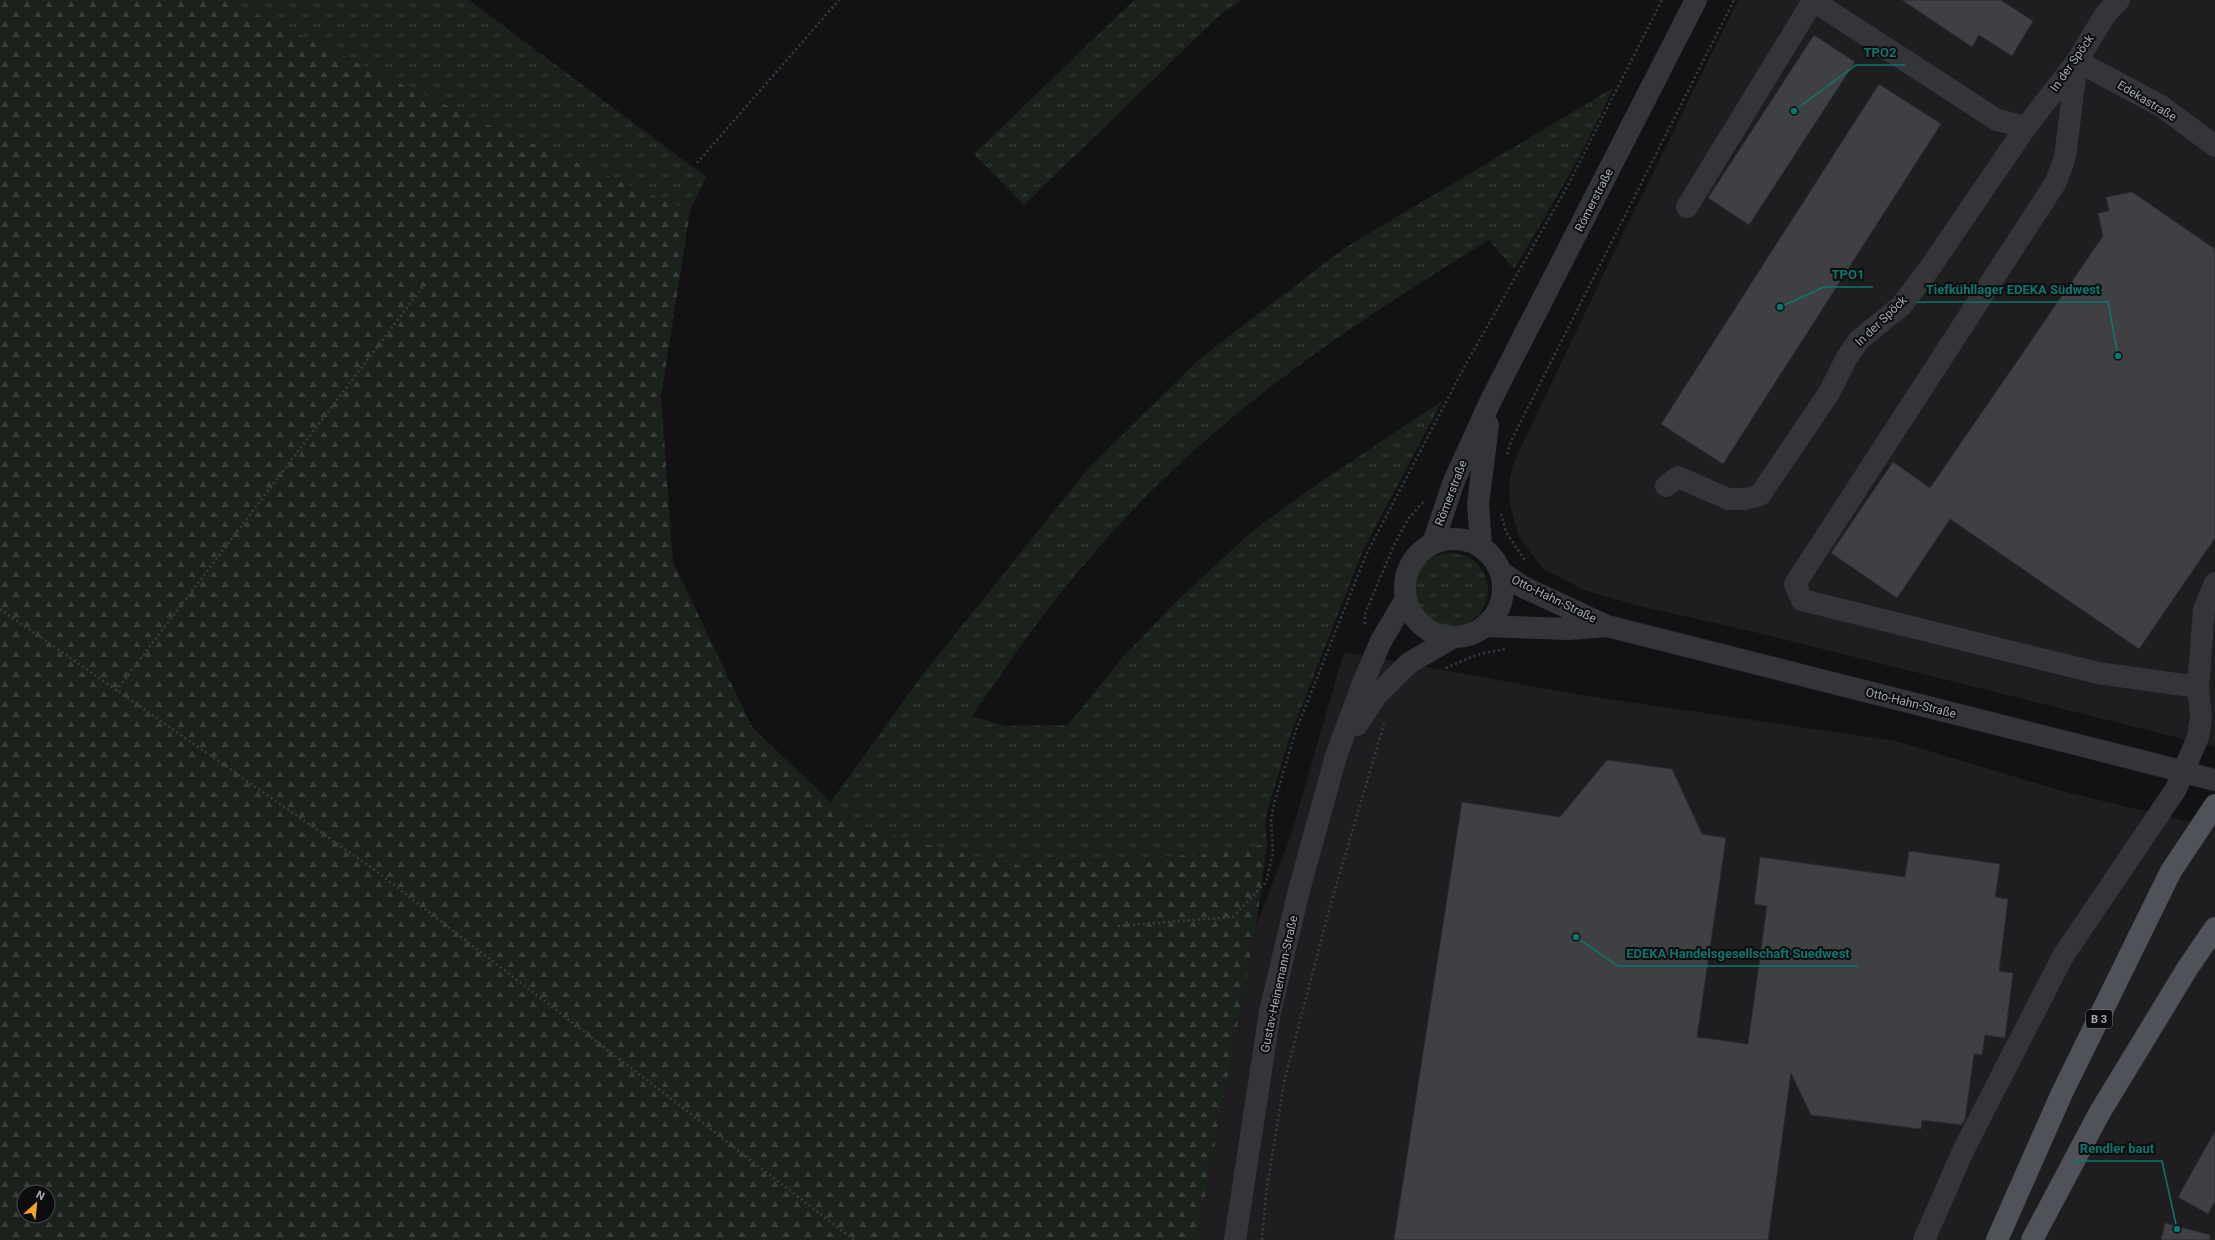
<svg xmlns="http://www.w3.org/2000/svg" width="2215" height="1240" viewBox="0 0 2215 1240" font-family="Roboto,sans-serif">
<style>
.built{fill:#1e1e21}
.grass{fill:url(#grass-tufts)}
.forest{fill:url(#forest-firs);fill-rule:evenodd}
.building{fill:#3e4044;stroke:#2c2c30}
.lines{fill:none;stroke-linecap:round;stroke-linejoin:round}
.path{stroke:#393c40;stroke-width:2.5;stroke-dasharray:2 3;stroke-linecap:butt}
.minor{stroke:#333539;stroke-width:22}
.major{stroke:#4f5258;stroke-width:22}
.minor-bridge{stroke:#333539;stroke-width:22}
.labels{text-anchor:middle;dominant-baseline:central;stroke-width:4;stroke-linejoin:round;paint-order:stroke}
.shield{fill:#0d0d0f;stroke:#777b83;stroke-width:1}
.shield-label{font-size:11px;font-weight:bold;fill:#a4aab5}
.street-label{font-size:12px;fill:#a4aab5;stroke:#0d0d0f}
.leader{fill:none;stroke:#0f766e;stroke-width:1.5}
.callout-dot{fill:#0f766e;stroke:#0d0d0f;stroke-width:1.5}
.callout-label{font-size:13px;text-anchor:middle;font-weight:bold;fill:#0f766e;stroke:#0d0d0f;stroke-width:4;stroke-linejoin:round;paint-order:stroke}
</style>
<defs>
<pattern id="grass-tufts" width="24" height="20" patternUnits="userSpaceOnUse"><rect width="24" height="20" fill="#1a221b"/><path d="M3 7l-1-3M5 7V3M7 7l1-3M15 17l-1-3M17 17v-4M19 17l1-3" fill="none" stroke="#383f3a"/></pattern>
<pattern id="forest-firs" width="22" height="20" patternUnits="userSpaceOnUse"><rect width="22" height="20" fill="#1a221b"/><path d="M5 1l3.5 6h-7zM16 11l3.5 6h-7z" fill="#383f3a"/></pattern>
</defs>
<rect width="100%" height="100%" fill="#121214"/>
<path class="built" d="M1738,0h477v747l-461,-115 -115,-26 -55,-16 -41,-21 -24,-32 -9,-32 -1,-23 5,-20 91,-191z
M1344,652l231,42 321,47 170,51 149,36v412h-1018l59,-314 34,-88z"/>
<path class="grass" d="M227,0h242l237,177 -16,34 -211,-90z
M1134,0h107l-20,14 -197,191 -50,-51z
M1613,88c-28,63 -64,122 -99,181l-25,-29c-109,67 -217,137 -311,225 -51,48 -98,102 -140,157 -23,31 -44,63 -66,94l33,10 63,-1 55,-68 55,-57 73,-68 68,-49 123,-82 -79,149 -11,28 -63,161 -24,80 2,25 -62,10 -195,11 -153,-38 -26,-25 89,-124 168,-209 110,-109 145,-111z
M1414 590a37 37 0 1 1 74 0a37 37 0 1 1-74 0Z"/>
<path class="forest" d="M0,0h227l252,121 211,90 -29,186 12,165 79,165 105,100 153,38 195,-11 62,-10 -11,82 -59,314h-1197zM24,1192h24v24h-24z"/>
<path class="building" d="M1902,0h99l32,21 -21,35 -33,-21 -7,12z
M1814,35l41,27 -106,163 -41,-27z
M1879,84l62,40 -218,340 -62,-40z
M2132,192l83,57v289l-76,111 -189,-130 -53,79 -66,-45 62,-91 37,26 173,-252 -5,-23 11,-2 -3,-14z
M1607,760l65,9 30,65 24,4 -29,199 51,7 19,-138 -13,-2 6,-47 145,20 4,-26 91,13 -5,33 13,2 -9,72 14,2 -8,65 -20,-3 -3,20 -8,-1 -9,65 -3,6 -40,-5 -1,9 -110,-14 -20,-42 -23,167h-374l68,-438 98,15z
M2215,1131v70l-7,13 -30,-17z
M2165,1223l45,12v5h-49z"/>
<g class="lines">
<path class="path" d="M697,163l142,-163
M1507,454l5,-15 222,-439
M1501,514l5,18 20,30
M0,609l372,259 482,372
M1365,624v-10l29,-69 14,-26 16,-18
M1446,668l30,-13 29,-6
M116,691l309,-407
M1118,926l115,-9 33,-35 7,-29 -2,-33 3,-16 21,-71 71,-178 102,-195 99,-173 95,-187
M1262,1240l4,-46 18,-112 47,-179 53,-179"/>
<path class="minor" d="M1812,0l185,120 29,7 51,-66 28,-46 14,-15
M2077,61l-12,96 -9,25 -261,402 7,16 296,73 100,14
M2077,61l84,45 54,40
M1687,207l126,-206
M1666,486l12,-9 50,22h18l14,-4 69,-102 17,-34 13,-19 42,-34 28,-37 97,-142
M1405 588a49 49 0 1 1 98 0a49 49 0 1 1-98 0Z
M1433,543l21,-62 37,-81 205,-400
M1481,547l-3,-43 10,-79
M1501,572l22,15 84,39 547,138
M1485,626l84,3 38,-3
M1357,725l19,-29 33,-33 45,-26
M1235,1240l35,-228 28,-118 38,-138 27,-73 18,-42 25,-42
M1924,1240l40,-91 99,-193 113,-167 22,-52 3,-20 -3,-30 6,-77 11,-27"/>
<path class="major" d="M1997,1240l65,-147 109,-222 44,-66
M2032,1240l68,-128 87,-143 28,-41"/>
<path class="minor-bridge" d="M2154,764l61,16"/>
</g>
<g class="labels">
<rect class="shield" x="2086" y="1010" width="26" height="18" rx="3"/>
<g class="shield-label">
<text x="2099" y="1019">B 3</text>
</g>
<g class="street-label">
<text transform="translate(2072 63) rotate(-55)">In der Spöck</text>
<text transform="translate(2147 101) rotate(31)">Edekastraße</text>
<text transform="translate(1594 200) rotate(-63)">Römerstraße</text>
<text transform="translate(1881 321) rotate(-44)">In der Spöck</text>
<text transform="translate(1451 493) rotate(-69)">Römerstraße</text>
<text transform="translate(1554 599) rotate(26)">Otto-Hahn-Straße</text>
<text transform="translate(1911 703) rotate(14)">Otto-Hahn-Straße</text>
<text transform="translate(1279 984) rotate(-78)">Gustav-Heinemann-Straße</text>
</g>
</g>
<path class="leader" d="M1794 111L1856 65H1905M1780 307L1824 287H1873M2118 356L2108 302H1917M1576 937L1618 966H1858M2177 1229L2162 1161H2072"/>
<g class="callout-dot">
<circle cx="1794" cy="111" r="4"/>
<circle cx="1780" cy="307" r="4"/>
<circle cx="2118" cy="356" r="4"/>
<circle cx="1576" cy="937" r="4"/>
<circle cx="2177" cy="1229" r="4"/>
</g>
<g class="callout-label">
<text x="1880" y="57">TPO2</text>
<text x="1848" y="279">TPO1</text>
<text x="2013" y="294">Tiefkühllager EDEKA Südwest</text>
<text x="1738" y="958">EDEKA Handelsgesellschaft Suedwest</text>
<text x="2117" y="1153">Rendler baut</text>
</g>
<g transform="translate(36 1204) rotate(27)"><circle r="19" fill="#0d0d0f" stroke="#494c51"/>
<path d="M0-3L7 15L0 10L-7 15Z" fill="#f3a22b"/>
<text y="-6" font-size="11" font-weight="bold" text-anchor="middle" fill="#a4aab5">N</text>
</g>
</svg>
